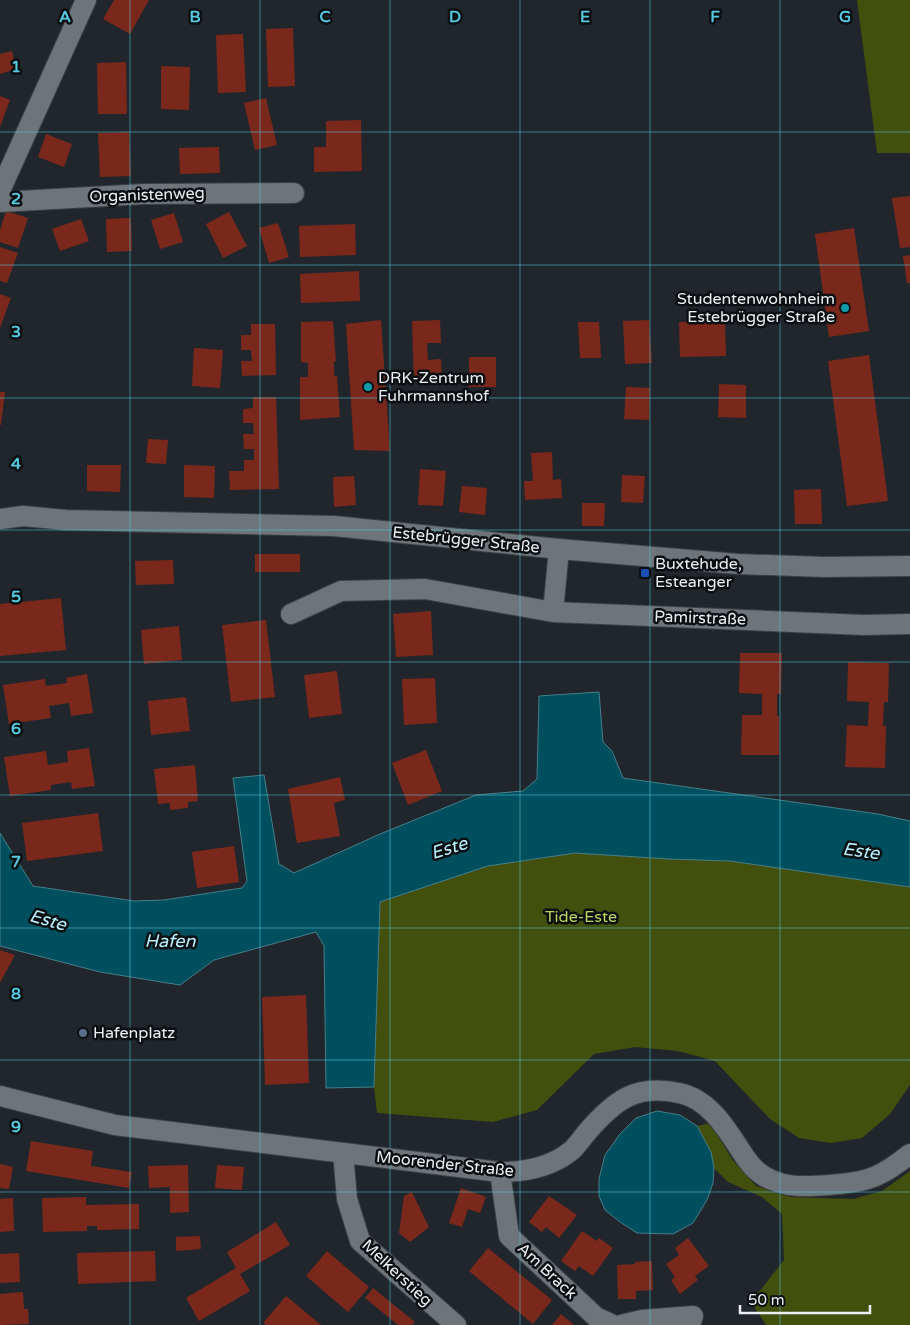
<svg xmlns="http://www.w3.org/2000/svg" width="910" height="1325" viewBox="0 0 910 1325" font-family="'Varela Round',sans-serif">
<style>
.green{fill:#434f0d}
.water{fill:#004f5e;stroke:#467f8b}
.building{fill:#7a281c}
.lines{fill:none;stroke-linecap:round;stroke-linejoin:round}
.minor-casing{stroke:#3b4045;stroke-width:22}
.minor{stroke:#6d747a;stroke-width:20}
.grid{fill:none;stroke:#56c9e0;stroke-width:1;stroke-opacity:0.55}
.culture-dot{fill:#0f9aa8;stroke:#0c0f11;stroke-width:2}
.transit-dot{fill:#1a4fb4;stroke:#0c0f11;stroke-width:2}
.service-dot{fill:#5c6f8a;stroke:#0c0f11;stroke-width:2}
.labels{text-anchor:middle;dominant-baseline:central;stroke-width:5;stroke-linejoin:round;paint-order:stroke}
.street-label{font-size:16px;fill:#ebeff3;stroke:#0c0f11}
.poi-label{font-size:16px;fill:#ebeff3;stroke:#0c0f11;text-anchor:start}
.park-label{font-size:16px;fill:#bcd660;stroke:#0c0f11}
.water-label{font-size:18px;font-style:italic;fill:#b8effe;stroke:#0c0f11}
.grid-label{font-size:16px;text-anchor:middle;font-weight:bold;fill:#56c9e0;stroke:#0c0f11;stroke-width:5;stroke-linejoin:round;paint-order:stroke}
</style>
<rect width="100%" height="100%" fill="#20262b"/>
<path class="green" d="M857,0h53v153h-33z
M537,779l341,35 32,7v264l-20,29 -28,24 -31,5 -32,-5 -29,-19 -55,-58 -37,-10 -43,-4 -41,7 -57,56 -44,12 -116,-9 -3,-26 6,-185 96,-107 47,-4z
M710,1123l22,36 24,27 35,11 62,2 29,-8 28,-20v154h-144l-15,-23 33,-42 -2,-46 -20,-17 -34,-15 -14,-14 -3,-16 -14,-26z"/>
<path class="water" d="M599,692l4,50 9,9 11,27 255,36 32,7v66l-180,-26 -61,-2 -94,-6 -87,13 -108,36 -6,185 -48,1 -2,-142 -8,-14 -102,28 -34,25 -80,-13 -100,-26v-113l33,53 101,15 30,-1 78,-12 5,-7 -14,-103 31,-3 15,89 15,9 86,-39 96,-39 47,-4 14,-12 2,-83z
M657,1111l23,4 17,11 14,26 3,16 -1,15 -6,17 -14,23 -20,11 -36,-1 -17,-11 -15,-12 -6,-14v-17l6,-24 15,-21 16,-16z"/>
<path class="building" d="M114,0h35l-19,34 -27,-15z
M293,28l2,58 -27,1 -2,-58z
M243,34l3,58 -28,1 -2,-58z
M12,51l4,18 -16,5v-20z
M126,62l1,52h-29l-1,-51z
M161,66l29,1 -1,43 -28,-1z
M0,96l10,4 -10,27z
M266,98l11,47 -22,5 -11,-47z
M361,120l1,51 -48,1v-25h12v-26z
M129,132l2,44 -31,1 -2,-44z
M46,134l26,10 -8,23 -26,-10z
M219,147l1,26 -40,1 -1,-26z
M910,196v51l-10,1 -8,-50z
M6,211l22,7 -10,30 -18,-6v-12z
M229,212l18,34 -24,12 -17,-34z
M174,213l9,29 -23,7 -9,-29z
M131,218l1,33 -25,1 -1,-33z
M81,219l8,22 -29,10 -8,-22z
M278,223l11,34 -20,6 -10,-35z
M355,224l1,31 -56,2 -1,-31z
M854,228l15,103 -40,6 -14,-103z
M0,247l18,6 -11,30 -7,-2z
M910,255v28h-3l-4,-27z
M359,271l1,30 -59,2 -1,-29z
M0,294l11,4 -11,30z
M381,320l9,131 -36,-1 -8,-126z
M440,320l1,23h-14l1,17 13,-1 1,22 -28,1 -2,-61z
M649,320l3,43 -27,1 -2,-43z
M333,321l3,40h-2v13l1,2h2l3,41 -40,3v-43h8v-14l-7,-1v-40z
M725,321l1,35 -46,1 -1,-35z
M578,322h21l2,36h-21z
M251,324h24l1,51 -34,1 -1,-15h11l-1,-11h-10v-15h10z
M194,348l29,2 -3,38 -28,-2z
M869,355l19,146 -41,5 -19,-145z
M469,357h27v30h-27z
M719,384l27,1v33l-28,-1z
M626,387l24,1 -1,32 -25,-1z
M0,392h5l-4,33h-1z
M253,397h23l3,92 -49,1 -1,-19h15v-11h10v-11h-10l-1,-15h11l-1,-11h-10v-14l10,-1z
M148,439l20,1 -2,24 -20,-1z
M552,452l1,28 8,-1 1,19 -37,2 -1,-19h9l-2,-28z
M87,465h34l-1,27 -33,-1z
M184,465l31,1 -1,32 -30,-1z
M420,469l26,2 -3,35 -25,-1z
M622,475l23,1 -2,27 -22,-1z
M354,476l2,29 -22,2 -1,-30z
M462,486l25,2 -2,27 -26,-3z
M821,489l1,35h-27l-1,-34z
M582,503h23l-1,23h-22z
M255,554h45v18h-45z
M173,560l1,24 -38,1 -1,-24z
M61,598l5,52 -66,6v-52z
M431,611l2,44 -37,2 -3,-43z
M266,620l9,77 -44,5 -9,-77z
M179,626l3,34 -38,4 -3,-34z
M740,653h42l-1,41h-4v22h2v39h-38l1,-40h20v-21l-23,-1z
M848,662l41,1 -1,39h-4l-1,24h3l-1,42 -40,-1 2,-42 21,1 1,-24 -22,-1z
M337,671l5,43 -33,4 -5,-43z
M87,674l6,39 -22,3 -2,-13 -20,3 2,12 -42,6 -6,-39 42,-6 1,7 21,-3 -1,-5z
M435,678l2,45 -33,2 -2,-46z
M186,697l4,34 -39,4 -3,-34z
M89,748l6,38 -23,3 -1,-7 -20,3v5l-41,6 -6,-39 42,-6 2,14 20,-3 -1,-11z
M426,750l16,41 -34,14 -16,-42z
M195,765l3,36 -10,1v6l-18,2v-7l-12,1 -4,-35z
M340,777l5,23 -11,3 6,33 -43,7 -9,-54z
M98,813l5,38 -76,10 -5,-38z
M234,846l5,36 -42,6 -5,-36z
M0,950l15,5 -15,28z
M306,995l3,88 -44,2 -3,-88z
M31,1141l62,10 -2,15 41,6 -3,16 -103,-17z
M0,1164l13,3 -4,22 -9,-1z
M188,1165l1,47 -19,1v-26l-21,1 -1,-22z
M217,1165l27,2 -2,23 -27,-2z
M461,1188l25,9 -6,16 -12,-4 -6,18 -13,-4z
M412,1192l17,35 -19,15 -11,-9 5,-37z
M549,1196l28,19 -18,23 -13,-11 -4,5 -13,-10z
M86,1197v8l53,-1v25l-42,1v-4h-10v5l-44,1 -1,-34z
M13,1198l1,33 -14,1v-33z
M276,1222l14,23 -50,29 10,17 -51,30 -13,-23 50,-30 -9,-16z
M582,1231l15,10 2,-3 14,10 -20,28 -14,-10 -4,5 -14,-10z
M200,1236l1,13 -25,2v-14z
M688,1238l21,28 -14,10 3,4 -18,14 -9,-14 4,-3 -9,-13 13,-9 -4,-7z
M488,1248l64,52 -19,24 -64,-53z
M155,1251l1,30 -78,3 -1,-31z
M327,1251l42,36 -21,25 -42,-36z
M19,1253l1,29 -20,1v-29z
M652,1261l1,29 -17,1v8h-18l-1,-34 18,-1v-2z
M373,1288l42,34 -3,3h-14l-33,-27z
M23,1292l1,17h4l1,15 -29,1v-31z
M286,1296l5,4 30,25h-55l-3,-2z
M561,1314l6,5 7,6h-22z"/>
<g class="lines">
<defs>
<path id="minor" d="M0,191l86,-191
M0,202l144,-8 150,-1
M0,519l23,-3 43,4 268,6 225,23 179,15 86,3 86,-1
M559,549l-6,63 311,13 46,-1
M291,614l50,-23 84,-2 128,23
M0,1096l115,29 385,47c25,0 50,-4 71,-21 6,-5 11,-13 17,-20 27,-31 48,-47 91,-38 30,6 47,35 62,58 5,8 12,18 20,23 6,5 20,10 28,11 18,3 62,-1 79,-6 16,-5 29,-15 42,-25
M343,1153l4,46 13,42 96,84
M500,1172l9,64 87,81 17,8
M621,1325l21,-5 51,-4 -3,9"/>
</defs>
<use href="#minor" class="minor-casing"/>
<use href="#minor" class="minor"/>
</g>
<path class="grid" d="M130,0v1325M260,0v1325M390,0v1325M520,0v1325M650,0v1325M780,0v1325M0,132h910M0,265h910M0,398h910M0,530h910M0,662h910M0,795h910M0,928h910M0,1060h910M0,1192h910"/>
<g class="culture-dot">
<circle cx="845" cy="308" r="5"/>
<circle cx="368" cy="387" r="5"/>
</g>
<rect class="transit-dot" x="640" y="568" width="10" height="10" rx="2.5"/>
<circle class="service-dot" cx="83" cy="1033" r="5"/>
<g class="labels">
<g class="street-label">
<text transform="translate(147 195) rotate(-2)">Organistenweg</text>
<text transform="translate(466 540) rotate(6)">Estebrügger Straße</text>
<text transform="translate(700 618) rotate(2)">Pamirstraße</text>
<text transform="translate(445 1164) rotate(6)">Moorender Straße</text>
<text transform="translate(547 1271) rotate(43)">Am Brack</text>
<text transform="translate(397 1273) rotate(43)">Melkerstieg</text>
</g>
<g class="poi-label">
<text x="835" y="299" text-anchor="end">Studentenwohnheim<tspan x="835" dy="18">Estebrügger Straße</tspan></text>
<text x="378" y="378">DRK-Zentrum<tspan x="378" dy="18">Fuhrmannshof</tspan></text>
<text x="655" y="564">Buxtehude,<tspan x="655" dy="18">Esteanger</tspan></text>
<text x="93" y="1033">Hafenplatz</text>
</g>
<g class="park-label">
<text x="581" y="917">Tide-Este</text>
</g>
<g class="water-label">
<text transform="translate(449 848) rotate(-17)">Este</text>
<text transform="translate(861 851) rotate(8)">Este</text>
<text transform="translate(48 920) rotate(16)">Este</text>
<text x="170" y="941">Hafen</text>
</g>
</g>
<g class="grid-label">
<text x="65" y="22">A</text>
<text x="195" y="22">B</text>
<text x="325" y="22">C</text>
<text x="455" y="22">D</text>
<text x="585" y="22">E</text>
<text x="715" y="22">F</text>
<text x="845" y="22">G</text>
<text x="16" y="72">1</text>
<text x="16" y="204">2</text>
<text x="16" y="337">3</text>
<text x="16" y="469">4</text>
<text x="16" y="602">5</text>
<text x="16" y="734">6</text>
<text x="16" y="867">7</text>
<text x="16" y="999">8</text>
<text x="16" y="1132">9</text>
</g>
<path d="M740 1305v8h130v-8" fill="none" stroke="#ebeff3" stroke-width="2.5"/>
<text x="748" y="1305" font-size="15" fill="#ebeff3" stroke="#0c0f11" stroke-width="4" paint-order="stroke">50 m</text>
</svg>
